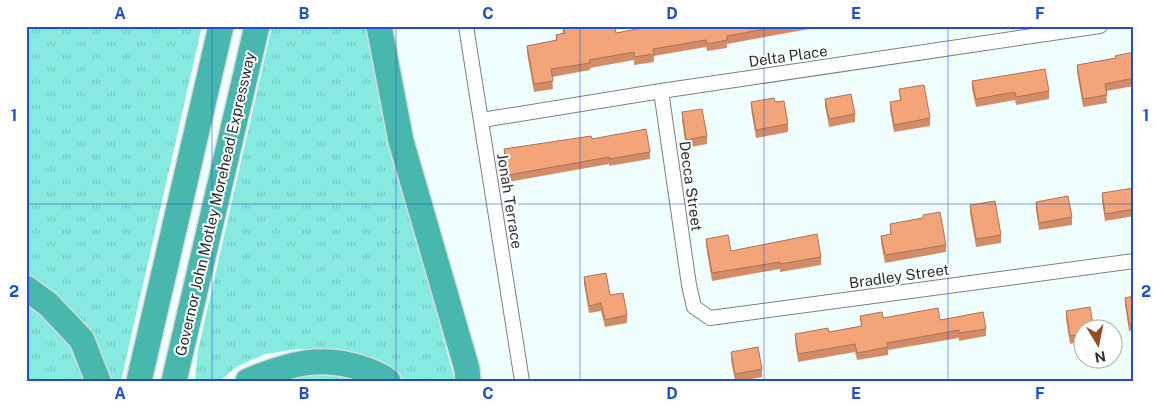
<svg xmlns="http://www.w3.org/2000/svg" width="1160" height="407" viewBox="0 0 1160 407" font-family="'Public Sans',sans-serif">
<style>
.grass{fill:url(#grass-tufts)}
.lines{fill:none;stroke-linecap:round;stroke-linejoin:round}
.minor-casing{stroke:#768381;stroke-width:16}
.motorway-casing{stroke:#d9dada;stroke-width:28}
.minor{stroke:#fff;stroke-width:14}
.motorway{stroke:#48b8ae;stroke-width:25}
.wall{fill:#d28d68}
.building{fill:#f4a479;stroke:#ab7355}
.grid{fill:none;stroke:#1d4ed8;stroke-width:1;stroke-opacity:0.55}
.labels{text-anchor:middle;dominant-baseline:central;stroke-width:4;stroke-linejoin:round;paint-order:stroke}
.street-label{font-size:15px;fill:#2a2f2f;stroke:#fff}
.neatline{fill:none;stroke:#1d4ed8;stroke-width:2}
.grid-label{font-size:16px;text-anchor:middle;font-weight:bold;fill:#1d4ed8}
</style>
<defs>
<pattern id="grass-tufts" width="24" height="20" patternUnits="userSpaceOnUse" patternTransform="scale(1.25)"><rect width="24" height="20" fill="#86eae0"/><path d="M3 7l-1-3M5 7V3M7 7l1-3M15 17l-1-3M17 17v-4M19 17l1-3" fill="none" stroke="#74c9c0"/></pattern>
</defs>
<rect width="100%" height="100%" fill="#f0fffd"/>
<path class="grass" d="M33,26h169l-81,355h-15l-80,-104v-244z
M272,26h95l20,105 68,250h-49l-11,-8 -31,-17 -33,-7h-33l-33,5 -29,13 -16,14h-25l3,-31z
M26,302l31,27 23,30 6,22h-60z
M286,372h52l26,9h-104z"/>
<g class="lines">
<defs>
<path id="minor" d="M466,26l56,355
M661,91l28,194 5,22 16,11 424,-57
M482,120l179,-29 439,-65"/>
<path id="motorway" d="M379,26l22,115 66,228 1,12
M26,288l22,16 34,36 16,41
M139,381l82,-355
M174,381l83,-355
M248,381c40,-17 73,-27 116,-12 9,3 17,6 24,12"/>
</defs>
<use href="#minor" class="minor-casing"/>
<use href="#motorway" class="motorway-casing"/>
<use href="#minor" class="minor"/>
<use href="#motorway" class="motorway"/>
</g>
<path class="wall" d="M562,26h20v1l34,6 36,-7h168v1l-93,17v4l-20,3 -1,-4 -52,9v6l-20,3v-5l-44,8v2l-38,7 1,12 -19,3 -7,-39v-7l29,-6v-5l7,-2z
M1134,52v34l-28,5 1,12 -24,4 -6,-35v-7l38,-7z
M972,81l77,10v8l-33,6 -1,-5 -39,7 -4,-18z
M899,89l31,29v8l-36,6 -4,-22v-8l10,-1z
M825,99l30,15v8l-26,5 -4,-21z
M751,102h24l13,22v8l-32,6 -5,-29z
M682,112l25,24v8l-21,4 -4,-28z
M592,139l58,13v7l-41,7v-2l-101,18 -4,-25v-8z
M1134,188v28l-29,5 -3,-20v-8z
M1036,202l36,15v8l-33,5 -3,-20z
M970,205l31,30v8l-25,4 -6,-34z
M923,215l23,30v7l-61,11 -4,-20v-7l9,-2v-10l33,-6z
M706,239l25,12 90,6v8l-41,7v-3l-68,12 -6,-35z
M584,277l26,18 17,20v8l-22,4 -4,-16 -12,2 -5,-29z
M1134,296v34l-5,1 -4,-26v-7z
M1066,311l16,19v11l-12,3 -4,-25z
M860,316l80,4 46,9v7l-27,5v-3l-71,12v5l-31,5 -2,-8 -57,10 -3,-21v-7l34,-2 32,-6z
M731,352l31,17v8l-21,4h-6l-4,-21z"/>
<path class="building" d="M563,26h19v1l5,-1h28l1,7 36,-7h130l-55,10v4l-20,4 -1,-4 -53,9 1,5 -20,3v-5l-45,8 1,3 -39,6 2,12 -19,3 -7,-38 30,-6 -1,-5 9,-2z
M1134,52v26l-29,6 2,11 -24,4 -6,-34 39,-7 -1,-2z
M1045,69l4,22 -33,6 -1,-5 -39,7 -4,-18z
M924,85l6,33 -36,7 -4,-23 11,-2 -2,-11z
M851,94l4,20 -26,5 -4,-20z
M774,98l1,4 9,-1 4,23 -32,6 -5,-28z
M702,109l5,27 -21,4 -4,-28z
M646,129l4,23 -41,7v-2l-101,18 -4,-26 87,-13 1,3z
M1134,188v21l-29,5 -3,-21z
M1068,196l4,21 -33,6 -3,-21z
M995,201l6,34 -25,4 -6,-34z
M940,212l6,33 -61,10 -4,-19 10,-2 -1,-10 33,-6v-3z
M817,234l4,23 -41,7v-2l-68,11 -6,-34 22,-4 3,16z
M606,273l4,22 13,-2 4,22 -22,5 -4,-17 -12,3 -5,-29z
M1134,296v27l-5,1 -4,-26z
M1090,307l4,23h-12v4l-12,2 -4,-25z
M938,308l2,12 43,-8 3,17 -27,4v-3l-72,13 1,4 -31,6 -2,-9 -57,10 -3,-20 33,-6 1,4 33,-6 -2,-10 22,-4 1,6z
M758,347l4,22 -27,5 -4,-22z"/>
<path class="grid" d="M212,26v355M396,26v355M580,26v355M764,26v355M948,26v355M26,204h1108"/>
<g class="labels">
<g class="street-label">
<text transform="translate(788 56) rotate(-8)">Delta Place</text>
<text transform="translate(691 186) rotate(82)">Decca Street</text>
<text transform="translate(510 201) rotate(81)">Jonah Terrace</text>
<text transform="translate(215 204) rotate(-77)">Governor John Motley Morehead Expressway</text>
<text transform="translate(899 276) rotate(-8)">Bradley Street</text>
</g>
</g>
<rect width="1160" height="407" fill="none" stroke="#ffffff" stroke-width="55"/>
<g transform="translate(1098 344) rotate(170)"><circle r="24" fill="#ffffff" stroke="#aaacac"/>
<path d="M0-4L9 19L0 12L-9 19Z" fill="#934e25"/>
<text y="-8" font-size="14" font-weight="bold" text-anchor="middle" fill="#2a2f2f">N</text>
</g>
<rect x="28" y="28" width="1104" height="352" class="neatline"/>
<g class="grid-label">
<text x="120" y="19">A</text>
<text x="304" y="19">B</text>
<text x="488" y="19">C</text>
<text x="672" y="19">D</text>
<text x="856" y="19">E</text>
<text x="1040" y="19">F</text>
<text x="14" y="121">1</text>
<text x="1146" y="121">1</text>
<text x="14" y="297">2</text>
<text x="1146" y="297">2</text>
<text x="120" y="399">A</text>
<text x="304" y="399">B</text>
<text x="488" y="399">C</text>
<text x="672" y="399">D</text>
<text x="856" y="399">E</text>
<text x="1040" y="399">F</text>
</g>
</svg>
